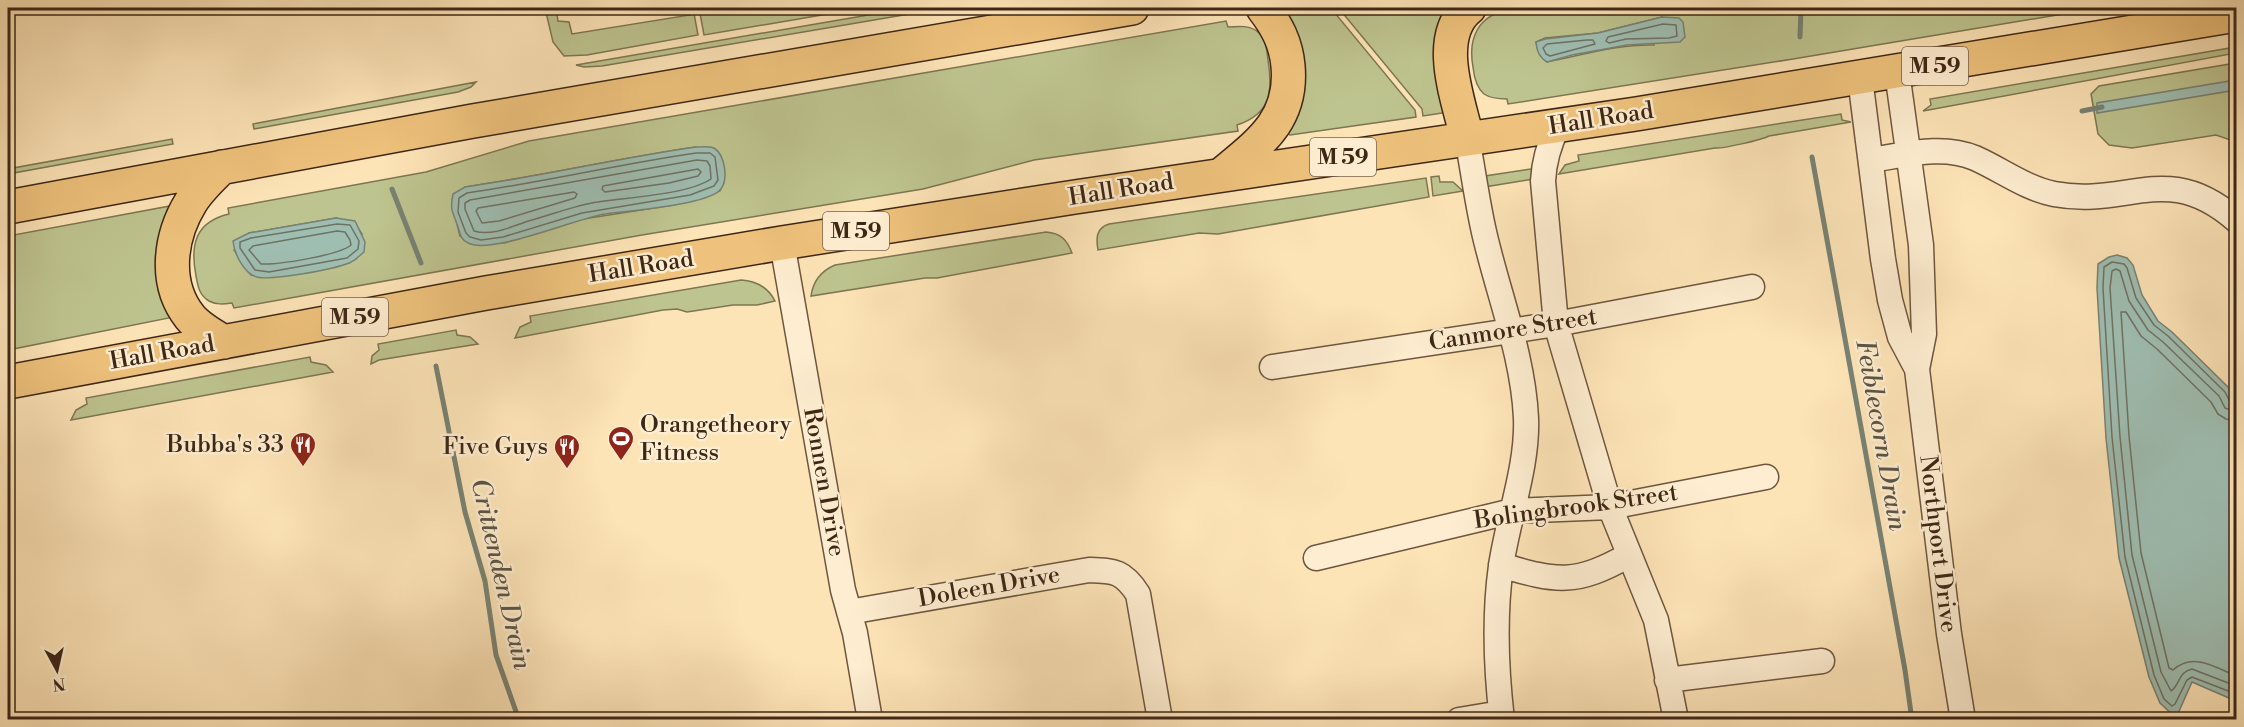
<svg xmlns="http://www.w3.org/2000/svg" width="2244" height="727" viewBox="0 0 2244 727" font-family="'Libre Bodoni',serif">
<style>
.green{fill:#bec48f;stroke:#7e7652;stroke-width:1.5;fill-rule:evenodd}
.water{fill:#9fbeb2;stroke:#788274;stroke-width:1.5}
.lines{fill:none;stroke-linecap:round;stroke-linejoin:round}
.shore{stroke:#6e7264;stroke-width:1.5}
.stream{stroke:#788274;stroke-width:5}
.minor-casing{stroke:#6e563e;stroke-width:27}
.highway-casing{stroke:#3e2716;stroke-width:36}
.minor{stroke:#feedd0;stroke-width:24}
.highway{stroke:#eec27c;stroke-width:33}
.labels{text-anchor:middle;dominant-baseline:central;stroke-width:5;stroke-linejoin:round;paint-order:stroke}
.shield{fill:#feedd0;stroke:#78624e;stroke-width:1.5}
.shield-label{font-size:22px;font-weight:bold;fill:#3e2716}
.street-label{font-size:24px;fill:#3e2716;stroke:#feedd0}
.poi-label{font-size:24px;fill:#3e2716;stroke:#feedd0;text-anchor:end}
.water-label{font-size:26px;font-style:italic;fill:#5b5445;stroke:#feedd0}
</style>
<rect width="100%" height="100%" fill="#fde4b7"/>
<filter id="stains"><feTurbulence type="fractalNoise" baseFrequency=".00333" numOctaves="4"/><feColorMatrix values="0 0 0 0 .2 0 0 0 0 .09 0 0 0 0 .02 0 0 0 .5 -.17"/></filter>
<radialGradient id="worn" r=".72"><stop offset=".6" stop-color="#630" stop-opacity="0"/><stop offset="1" stop-color="#630" stop-opacity=".3"/></radialGradient>
<path class="green" d="M545,8h11l2,13 11,1 3,12 118,-19 -1,-7h4l5,27 -111,20 -23,1 -11,-14z
M699,8h6l1,4 24,-4h133l-159,27z
M909,8h36l-343,58 -18,1 -8,-2z
M1311,8h22l1,4 81,98 1,7 -126,18 -3,-2 1,-120z
M1341,8h106c-21,33 -9,66 -3,103l-2,2 -19,3 -1,-7 -81,-98z
M1508,8h281l13,4 48,-4h123l4,4 5,1 8,-5h109l-306,51 -285,45 -1,-5c-8,0 -17,-1 -23,-5 -8,-7 -10,-17 -11,-27 -5,-28 4,-51 35,-57zM1662,17l-8,28c-36,-1 -71,10 -107,17 -7,-5 -10,-11 -11,-20l9,-4 53,-5z
M1226,21l2,6c11,-1 23,-2 31,6 7,7 8,18 9,27 5,31 3,54 -31,65l1,6 -204,29 -111,29 -281,46 -408,73 -2,-5c-8,1 -16,2 -23,-2 -10,-6 -11,-15 -13,-25 -6,-31 -1,-54 33,-62l-1,-6 198,-36 103,-31zM696,147l28,26v9l-4,9 -29,10 -18,4 -90,14 -79,24 -44,-7 -4,-16 9,-33c77,-11 154,-29 231,-40zM336,218l22,10 4,6 -6,25 -7,4 -48,9 -50,3 -17,-25 15,-17z
M2236,47v6l-313,58 8,-6 -1,-6z
M2236,63v79l-20,-7 -84,13 -23,-3 -11,-11 -7,-40 8,-8z
M476,82l-5,5 -13,5 -204,37 -1,-5z
M1841,114l1,6 9,2 -82,14c-8,4 -47,13 -54,12l-156,26 6,-9 14,-4 -1,-6z
M172,139l1,5 -165,30v-5z
M1531,169h2l1,10 -50,8 1,-11z
M1439,176l1,6h13l10,9 -30,5 -2,-19z
M1426,178l3,19 -211,37 -19,-1 -101,17c-2,-12 -2,-22 11,-26z
M170,206l4,111 -166,33v-114z
M1046,232c15,1 21,8 26,21l-135,25h-12l-114,18c2,-15 10,-25 24,-31z
M741,280c16,1 27,7 34,21l-18,4h-24l-46,7 -10,-3 -14,1 -148,28 5,-11 11,-5 -1,-6z
M456,330l1,5 13,2 8,7 -99,16 -8,4 1,-8 7,-6 -1,-6z
M310,357l1,5 15,3 7,7 -262,48 5,-10 11,-6 -1,-6z"/>
<path class="water" d="M1662,17l17,1 4,4 2,15 -5,5 -53,3 -55,10 -25,7c-8,-5 -10,-11 -11,-20l9,-3 53,-6z
M2236,80v10l-139,23v-10z
M696,147c6,0 13,-1 18,1 11,7 15,32 6,42 -14,15 -92,21 -115,24 -31,5 -114,41 -137,29 -9,-4 -8,-12 -11,-19 -5,-14 -7,-14 -4,-30l12,-7c77,-11 154,-29 231,-40z
M336,218l19,3 10,21 -1,10c-5,4 -9,9 -15,11 -14,6 -78,18 -92,14 -13,-3 -23,-24 -24,-36l16,-8z
M2117,255l10,3 6,7 9,30 16,26 14,11 58,57 6,16v296l-44,-19 -16,36 -16,-15 -11,-26 -30,-119 -13,-120 -9,-150 1,-24 11,-7z"/>
<g class="lines">
<path class="shore" d="M1663,24l13,1 1,11 -8,2 -43,1 -17,4 -3,-2 2,-4z
M1587,40h6l2,4 -45,12 -4,-2 -3,-6 4,-4z
M696,153h14l5,4 3,23 -4,6 -24,9 -108,18 -79,24 -22,3 -11,-3 -4,-4 -8,-21 1,-14 8,-5c77,-11 153,-29 229,-40z
M697,160l10,1 3,5 1,13c-24,16 -83,18 -113,23 -22,3 -44,12 -66,18 -18,5 -39,17 -58,11l-9,-22v-6l5,-3z
M698,169l3,3 -3,4 -29,7 -64,9 -3,-3 1,-3 11,-2z
M574,192l3,2 -2,4 -76,23 -17,2 -6,-12 2,-3z
M337,224l13,1 9,16 -1,8 -11,9 -78,14 -14,-2 -15,-22v-6l11,-4z
M337,231l8,1 5,8 1,5c-11,10 -73,20 -90,19l-12,-14 4,-4z
M2236,404l-6,-2 -5,-10 -57,-56 -14,-11 -18,-27 -9,-30 -3,-4 -12,-2 -8,5 -1,21 9,149 13,120 29,118 10,24 8,7 3,-2 12,-24 5,-3 44,17
M2236,412l-11,-4 -6,-12 -56,-54 -15,-12 -19,-29 -9,-30 -4,-2 -4,2 -2,17 10,149 12,118 29,117 10,19c9,-6 7,-19 21,-22l44,17
M2236,421l-10,-2 -8,-5 -7,-12 -54,-53 -16,-13 -15,-24h-5l8,124 12,117 28,115 4,2c20,-18 42,-3 63,6"/>
<path class="stream" d="M1990,8l1,1
M1800,37l1,-29
M2082,111l20,-4
M1812,157l93,513 7,50
M392,189l29,74
M436,366l29,146 20,69 11,74 23,65"/>
<defs>
<path id="minor" d="M1897,72l24,173 3,89 -7,35 32,265 14,86
M1860,78l23,181 7,41 10,37 17,32
M1558,126c-9,18 -14,34 -15,55l13,143 54,183 46,113 20,100
M1467,138c6,32 10,63 17,94 14,62 39,122 42,186 2,48 -18,100 -25,148 -7,50 -5,103 1,154
M1871,160c34,-5 71,-16 104,-2 27,12 50,30 79,36 75,14 113,-34 182,26
M782,243l61,347 12,43 15,87
M1272,367l284,-43 196,-37
M1316,558l197,-47 97,-4 156,-30
M1501,565c56,17 75,20 128,-10
M849,612l240,-42c26,1 34,1 49,24l22,126
M1667,680l155,-19
M1459,720l42,-7"/>
<path id="highway" d="M1467,138c-8,-37 -34,-101 2,-130
M222,167c-11,11 -23,22 -31,35 -21,34 -28,81 -1,115 9,11 22,18 34,25
M1221,175c37,-31 72,-54 67,-109 -2,-23 -11,-40 -25,-58
M8,207l465,-86 659,-113
M8,382l478,-89 296,-50 293,-46 561,-83 600,-99"/>
</defs>
<use href="#minor" class="minor-casing"/>
<use href="#highway" class="highway-casing"/>
<use href="#minor" class="minor"/>
<use href="#highway" class="highway"/>
</g>
<defs>
<symbol id="stadium-pin" viewBox="-11 -11 22 30"><path d="M0 17L-7.5 6A9.5 9.5 0 1 1 7.5 6Z" fill="#8f2418" stroke="#feedd0"/><path d="M0-5a6.5 5 0 1 0 0 10a6.5 5 0 1 0 0-10ZM-3.5-1.8h7v3.6h-7Z" fill="#fff"/></symbol>
<symbol id="restaurant-pin" viewBox="-11 -11 22 30"><path d="M0 17L-7.5 6A9.5 9.5 0 1 1 7.5 6Z" fill="#8f2418" stroke="#feedd0"/><path d="M-5-6h1v4h1v-4h1v4h1v-4h1v5L-1.5 .5V6h-2V.5L-5-1ZM5-6V6H3V1.5H1.5Q1.5-4 5-6Z" fill="#fff"/></symbol>
</defs>
<g fill-rule="evenodd">
<use href="#stadium-pin" x="606" y="424" width="30" height="40"/>
<use href="#restaurant-pin" x="288" y="430" width="30" height="40"/>
<use href="#restaurant-pin" x="552" y="432" width="30" height="40"/>
</g>
<g class="labels">
<g class="shield">
<rect x="1902" y="47" width="66" height="38" rx="4.5"/>
<rect x="1310" y="138" width="66" height="38" rx="4.5"/>
<rect x="823" y="212" width="66" height="38" rx="4.5"/>
<rect x="322" y="298" width="66" height="38" rx="4.5"/>
</g>
<g class="shield-label">
<text x="1935" y="66">M 59</text>
<text x="1343" y="157">M 59</text>
<text x="856" y="231">M 59</text>
<text x="355" y="317">M 59</text>
</g>
<g class="street-label">
<text transform="translate(1601 119) rotate(-9)">Hall Road</text>
<text transform="translate(1121 190) rotate(-9)">Hall Road</text>
<text transform="translate(641 267) rotate(-9)">Hall Road</text>
<text transform="translate(1513 330) rotate(-9)">Canmore Street</text>
<text transform="translate(162 353) rotate(-10)">Hall Road</text>
<text transform="translate(824 482) rotate(80)">Ronnen Drive</text>
<text transform="translate(1576 507) rotate(-8)">Bolingbrook Street</text>
<text transform="translate(1938 544) rotate(83)">Northport Drive</text>
<text transform="translate(989 587) rotate(-10)">Doleen Drive</text>
</g>
<g class="poi-label">
<text x="640" y="425" text-anchor="start">Orangetheory<tspan x="640" dy="28">Fitness</tspan></text>
<text x="284" y="445">Bubba's 33</text>
<text x="548" y="447">Five Guys</text>
</g>
<g class="water-label">
<text transform="translate(1881 435) rotate(80)">Feiblecorn Drain</text>
<text transform="translate(501 574) rotate(77)">Crittenden Drain</text>
</g>
</g>
<rect width="2244" height="727" fill="none" stroke="#fde4b7" stroke-width="30"/>
<rect x="9" y="9" width="2226" height="709" fill="none" stroke="#3e2716" stroke-width="3"/>
<rect x="15" y="15" width="2214" height="697" fill="none" stroke="#3e2716" stroke-width="1.5"/>
<g transform="translate(57 670) rotate(172)" stroke="#feedd0" stroke-width="4.5" paint-order="stroke">
<path d="M0-4.5L10 22L0 15L-10 22Z" fill="#3e2716"/>
<text y="-9" font-size="16" font-weight="bold" text-anchor="middle" fill="#3e2716">N</text>
</g>
<rect width="100%" height="100%" filter="url(#stains)"/>
<rect width="100%" height="100%" fill="url(#worn)"/>
</svg>
